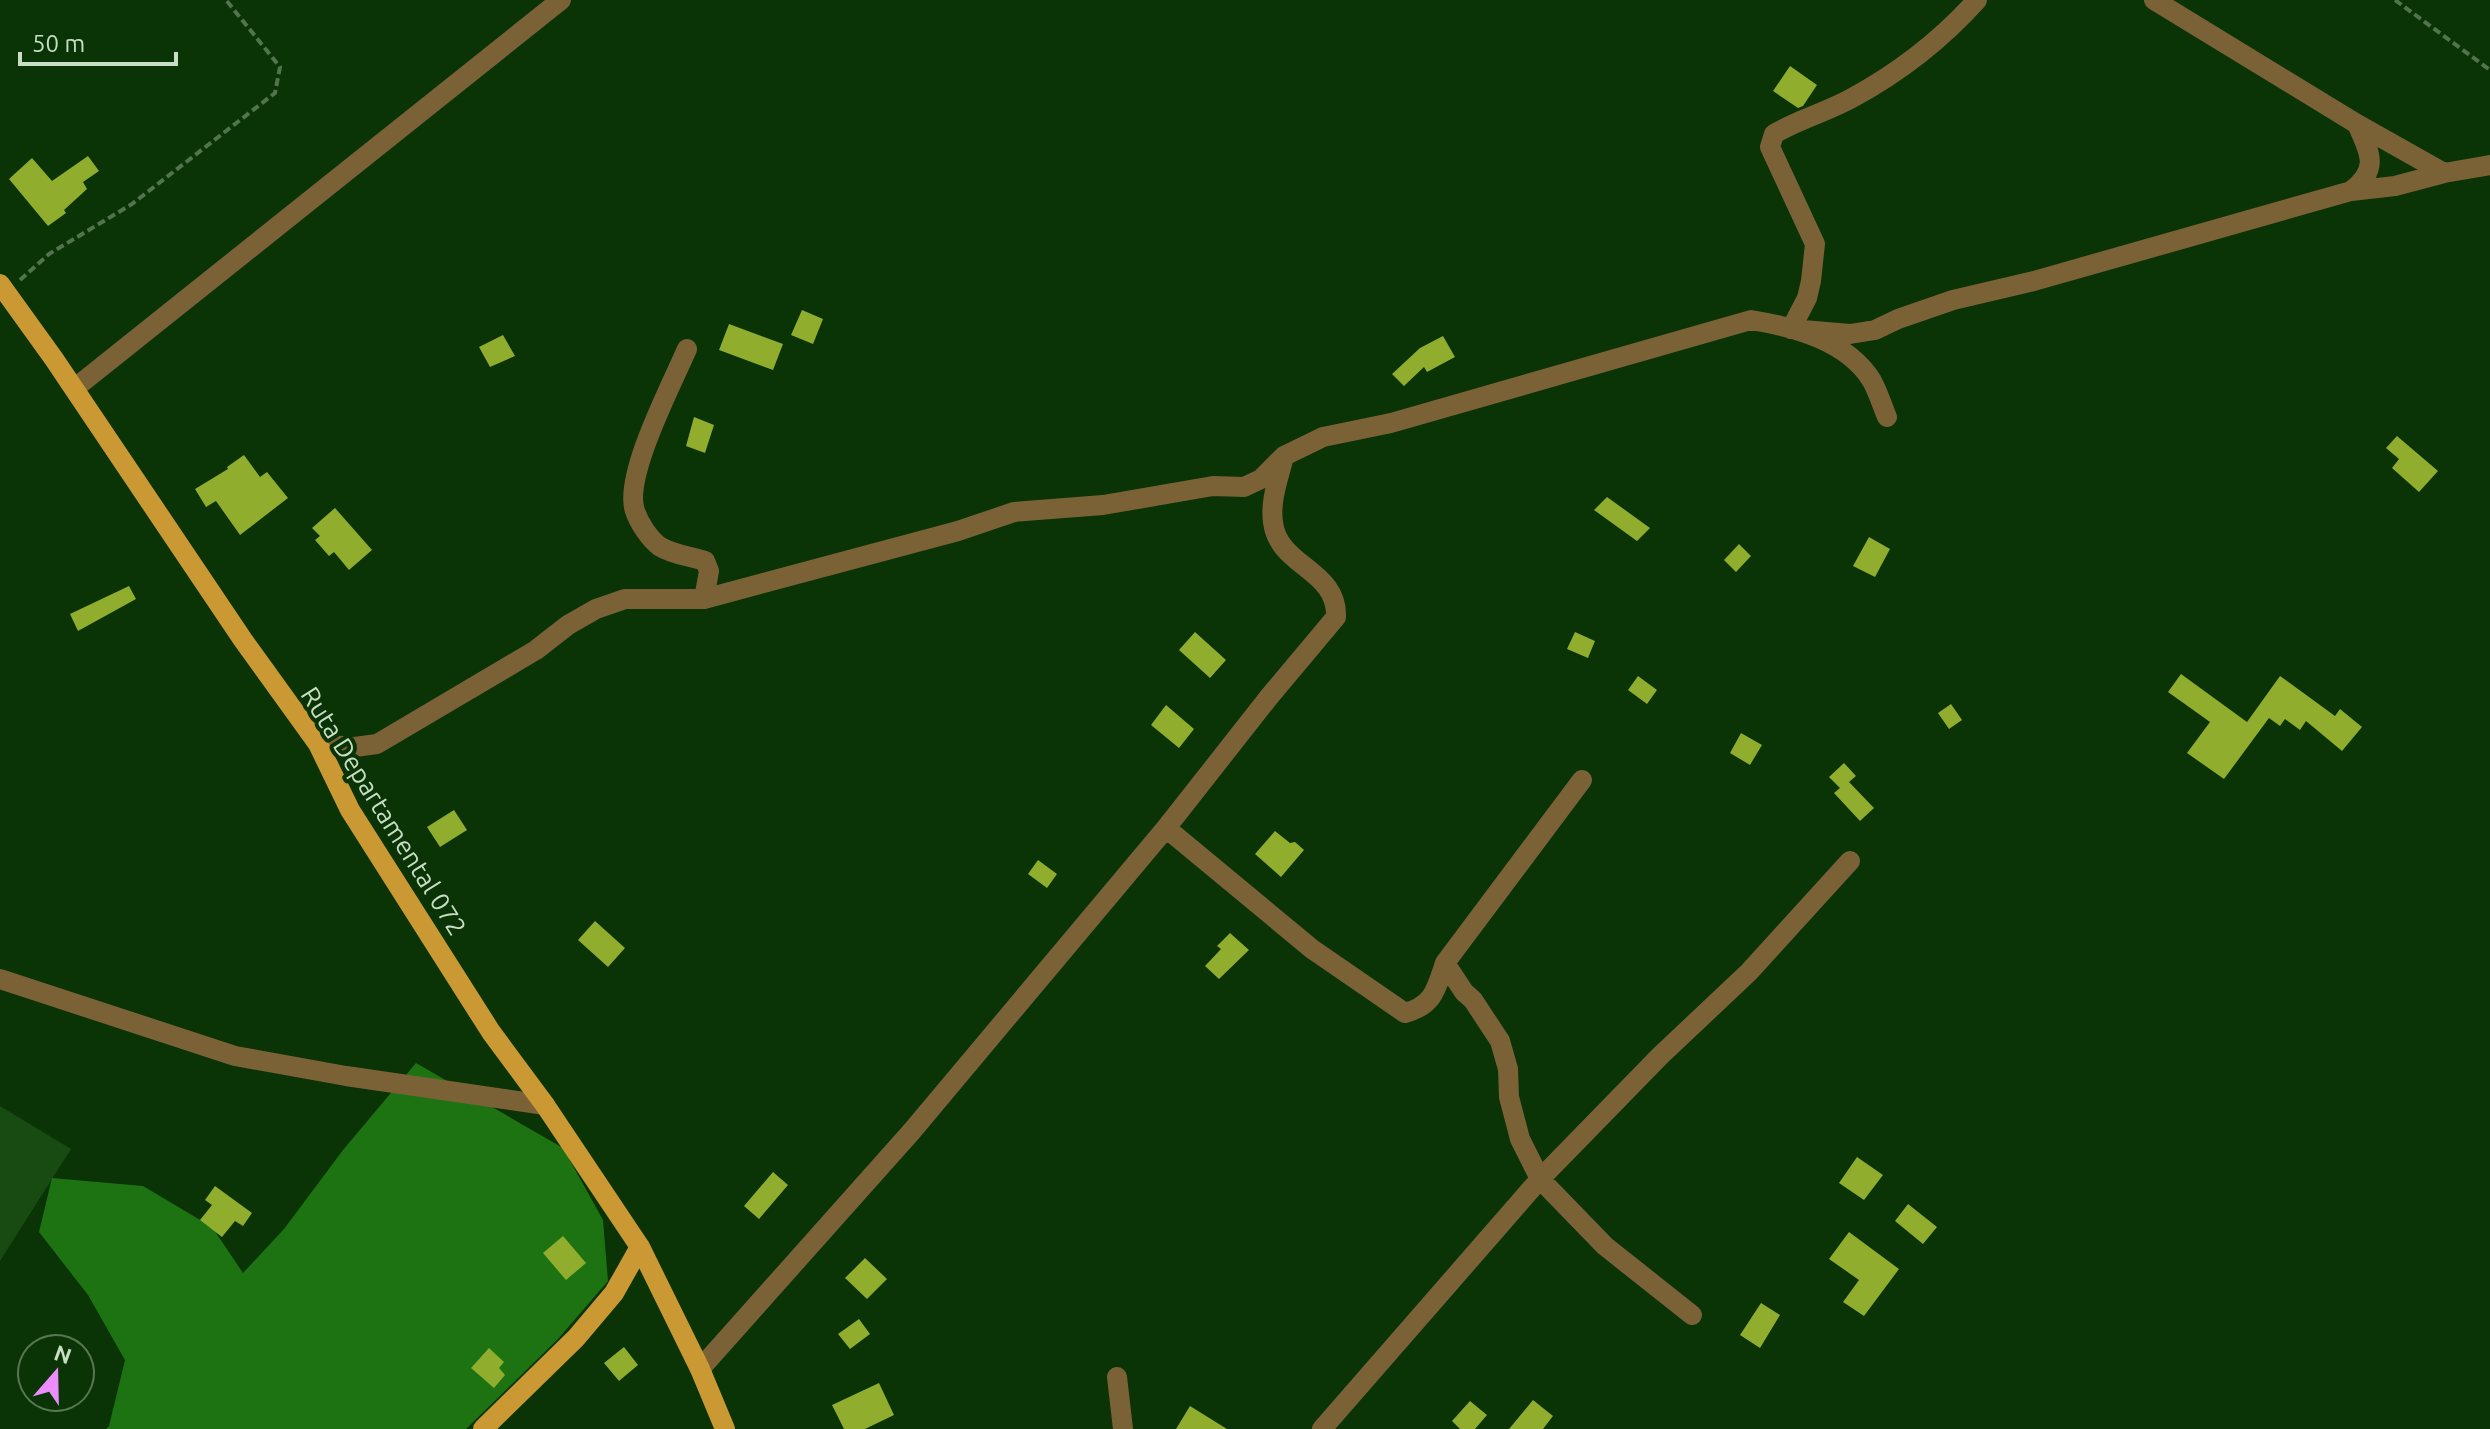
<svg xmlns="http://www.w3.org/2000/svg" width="2490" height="1429" viewBox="0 0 2490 1429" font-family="Ubuntu,sans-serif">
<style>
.green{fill:#184b12}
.forest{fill:#1d7312}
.building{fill:#90ad2e}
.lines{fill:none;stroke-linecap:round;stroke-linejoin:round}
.path{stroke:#51734d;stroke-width:4;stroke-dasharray:8 4;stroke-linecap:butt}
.minor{stroke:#7a6236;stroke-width:20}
.major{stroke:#cb9933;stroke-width:20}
.labels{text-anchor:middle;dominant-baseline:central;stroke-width:8;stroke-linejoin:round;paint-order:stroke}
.street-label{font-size:26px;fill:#c7dec4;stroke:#0a3306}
</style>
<rect width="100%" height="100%" fill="#0a3306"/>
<path class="green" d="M0,1106l71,43 -71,112z"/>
<path class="forest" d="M416,1063l147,85 40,72 5,61 -50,58 -92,90h-360l3,-3 16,-66 -37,-65 -49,-63 13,-54 91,8 69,41 31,46 41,-44 59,-79z"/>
<path class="building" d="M1790,66l27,19 -14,21 -5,2 -25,-17z
M88,156l11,15 -16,11 4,7 -23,21 2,3 -18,13 -39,-47 23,-21 20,23z
M802,310l21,9 -10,25 -22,-9z
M729,324l54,20 -10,26 -54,-20z
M503,335l12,21 -25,11 -11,-20z
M1443,336l12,21 -28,15 -3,-5 -20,19 -12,-12 28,-26z
M694,417l20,8 -9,28 -19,-7z
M2397,436l41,35 -19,21 -27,-24 7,-9 -13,-11z
M244,455l16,22 7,-5 21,26 -48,37 -24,-34 -10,6 -11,-18 33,-20 -1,-2z
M1607,497l43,31 -13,13 -43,-31z
M335,508l37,42 -23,20 -15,-18 -5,4 -14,-16 5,-4 -8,-8z
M1869,537l21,12 -15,28 -22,-11z
M1739,544l12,12 -15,16 -12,-12z
M129,586l7,13 -58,32 -8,-17z
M1195,632l31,28 -16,18 -31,-28z
M1575,632l20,9 -7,17 -21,-9z
M2181,674l66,48 33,-46 55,40 5,-7 22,18 -20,24 -36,-30 -6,9 -15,-11 -5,7 -11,-8 -45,61 -37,-26 23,-31 -42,-30z
M1638,676l19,14 -10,14 -19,-14z
M1951,704l11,16 -13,9 -11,-16z
M1166,705l28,24 -15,19 -28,-23z
M1741,733l21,12 -12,20 -20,-12z
M1844,763l12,13 -7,6 25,26 -14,13 -26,-28 6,-5 -11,-11z
M454,810l13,20 -27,17 -13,-20z
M1275,831l15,12 5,-1 9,8 -23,27 -26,-23z
M1038,860l19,14 -10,14 -19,-14z
M595,921l30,27 -17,19 -30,-27z
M1230,933l19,17 -30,29 -14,-13 16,-17 -4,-3z
M1857,1157l26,18 -19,25 -25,-17z
M773,1172l15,13 -29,34 -15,-13z
M215,1186l37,27 -9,13 -8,-5 -13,16 -22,-17 12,-15 -7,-5z
M1908,1204l29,23 -14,17 -28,-23z
M1849,1232l50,37 -35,47 -21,-14 16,-22 -30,-21z
M563,1236l23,27 -20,17 -23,-27z
M865,1258l22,21 -20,20 -22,-21z
M1761,1303l19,12 -20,33 -20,-13z
M859,1319l11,15 -20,15 -12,-15z
M624,1347l14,18 -19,16 -15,-18z
M489,1348l15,14 -5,6 6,7 -11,13 -23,-20z
M879,1383l15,32 -29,14h-21l-12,-24z
M1533,1400l20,16 -10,13h-34z
M1470,1401l17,14 -12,14h-15l-8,-8z
M1190,1406l37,23h-51z"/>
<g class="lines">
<path class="path" d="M2395,0l95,70
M20,280l29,-26 83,-50 143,-111 5,-26 -54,-67"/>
<path class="minor" d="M1977,0c-35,39 -79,73 -125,98 -25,14 -53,21 -78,36l-4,13 45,97 -4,37 -4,17 -16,31 59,5 25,-4 23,-11 55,-19 81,-19 317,-90 44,-5 49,-13 46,-8
M2154,0l203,124
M2351,191c29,-22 19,-38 6,-67l87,49
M687,349c-15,35 -64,128 -52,162 4,12 14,27 24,35 14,9 31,10 46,15l4,10 -5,28
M75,388l486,-388
M318,744l37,3 22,-3 159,-94 32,-25 28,-16 29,-10h79l254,-68 56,-19 89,-7 110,-19 31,1 17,-8 23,-23 39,-19 68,-14 360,-103c43,7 97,21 121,61 6,11 10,24 15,36
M1166,828l146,121 93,64c29,-8 31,-24 40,-50l137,-183
M1445,963l19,29 9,8 27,41 8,28 1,28 11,42 20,40 65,67 87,69
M0,979l235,77 111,20 199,29
M700,1369l212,-238 254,-303 103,-131 67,-80c2,-48 -58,-50 -63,-95 -3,-21 5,-42 10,-62
M1117,1377l6,52
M1322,1429l218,-250 120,-123 89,-84 101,-111"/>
<path class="major" d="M0,284l54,75 189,281 75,104 32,66 141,222 54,73 95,142 60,122 25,60
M483,1429l93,-91 38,-45 26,-46"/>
</g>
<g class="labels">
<g class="street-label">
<text transform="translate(384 811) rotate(58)">Ruta Departamental 072</text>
</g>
</g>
<g transform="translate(56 1373) rotate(20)"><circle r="38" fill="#0a3306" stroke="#567752" stroke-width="2"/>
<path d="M0-6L14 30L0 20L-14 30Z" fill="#eb8dfb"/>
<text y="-12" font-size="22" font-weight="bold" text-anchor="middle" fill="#c7dec4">N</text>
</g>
<path d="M20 52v12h156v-12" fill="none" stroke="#c7dec4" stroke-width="4"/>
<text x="32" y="52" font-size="24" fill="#c7dec4" stroke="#0a3306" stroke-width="6" paint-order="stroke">50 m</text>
</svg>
